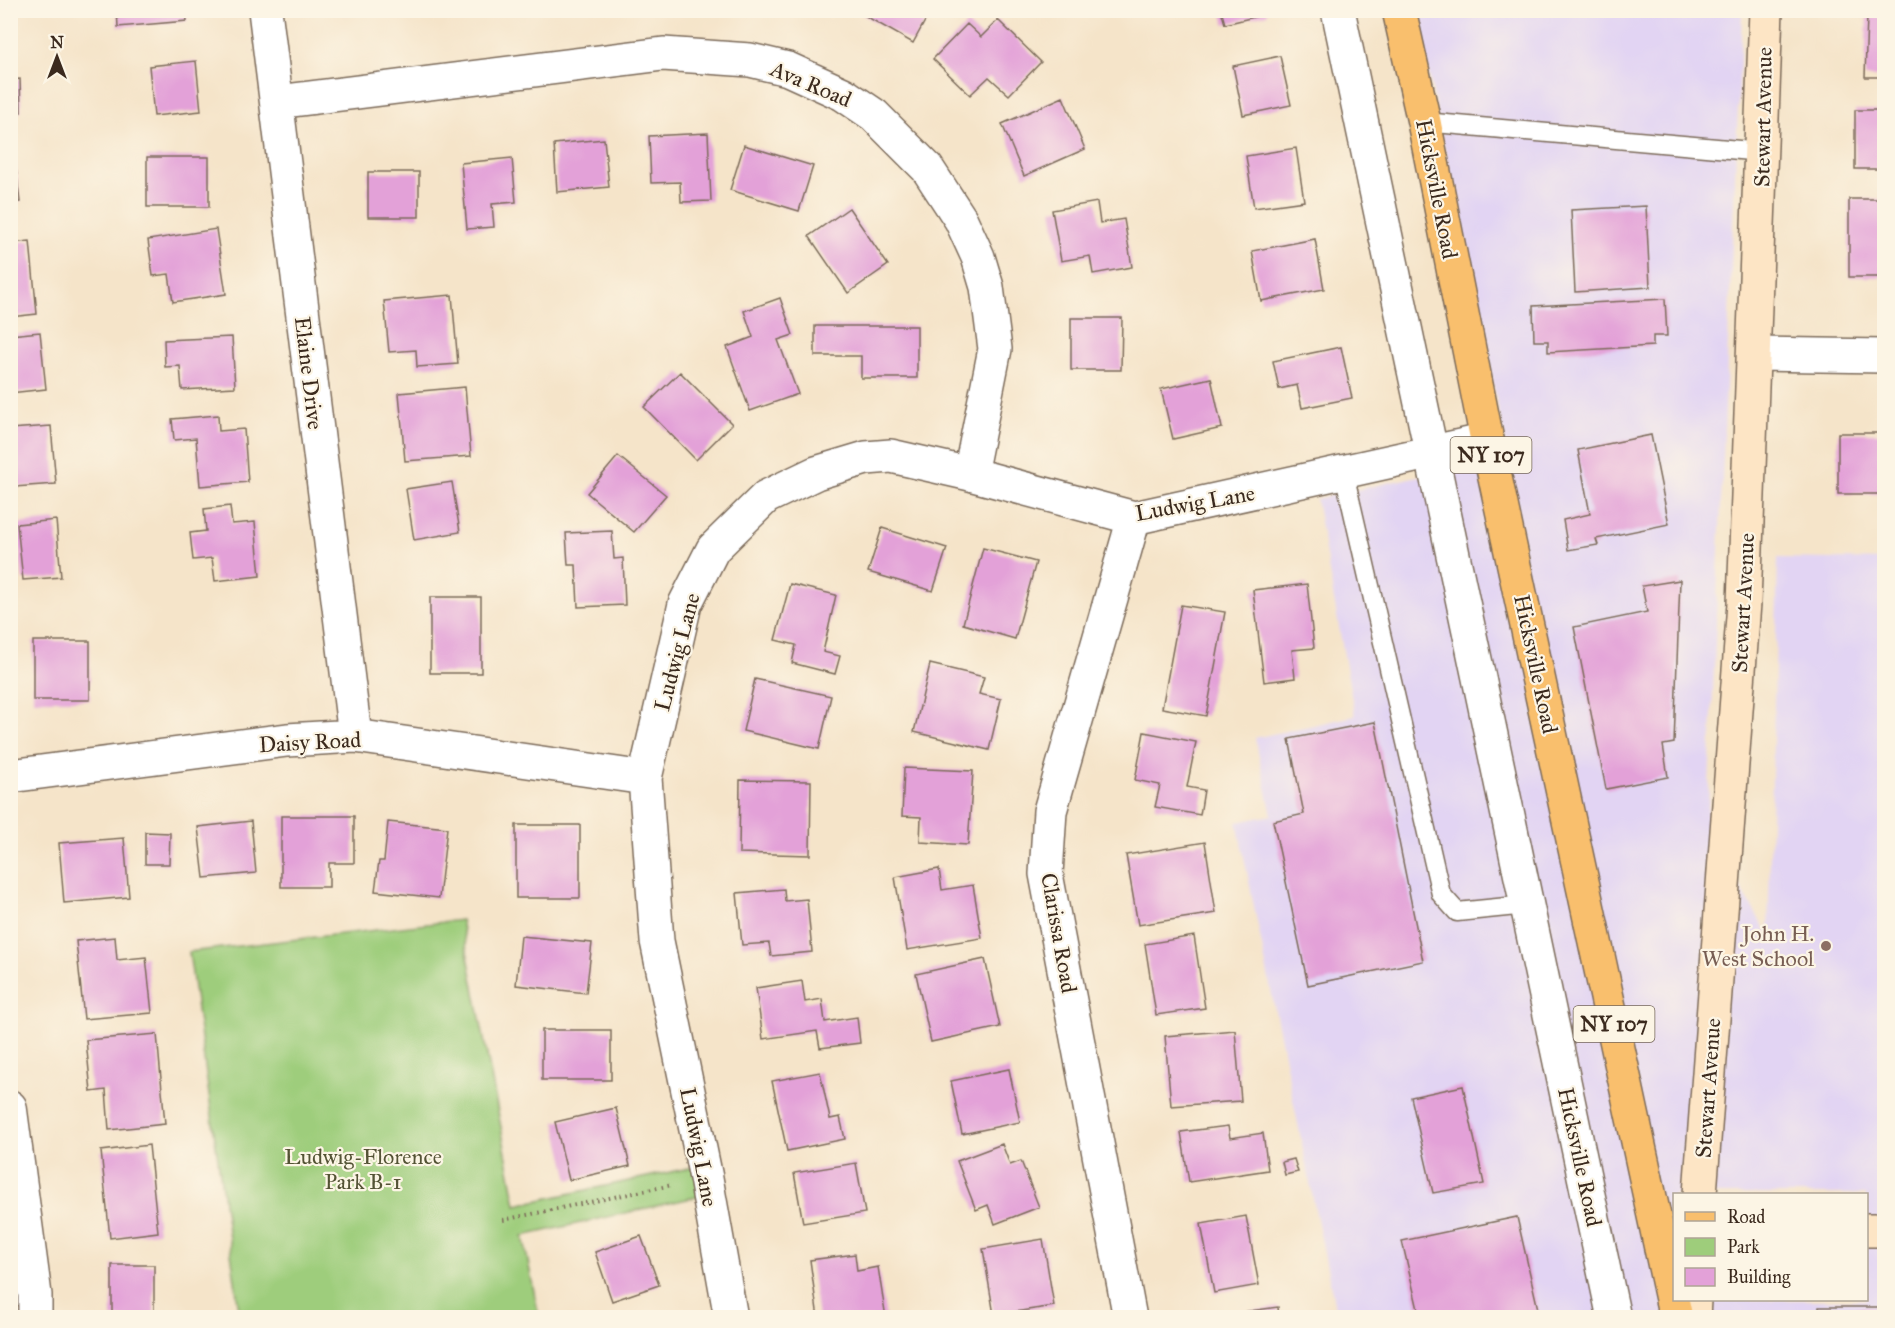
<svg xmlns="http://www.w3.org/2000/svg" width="1895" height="1328" viewBox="0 0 1895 1328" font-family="'IM FELL Great Primer',serif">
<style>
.built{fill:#e2d4f3;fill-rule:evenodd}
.green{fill:#9ecd7b;stroke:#6c7c4c;stroke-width:1.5}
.building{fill:#e3a1d8}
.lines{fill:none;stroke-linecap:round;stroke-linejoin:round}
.lane-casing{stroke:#7c6b5a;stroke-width:21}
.street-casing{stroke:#7c6b5a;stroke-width:36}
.secondary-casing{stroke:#7c6b5a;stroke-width:36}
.primary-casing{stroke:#7c6b5a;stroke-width:36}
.path{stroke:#7c6b5a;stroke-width:4;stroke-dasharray:1.5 4.5;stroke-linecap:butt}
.lane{stroke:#fff;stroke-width:18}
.street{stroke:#fff;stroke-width:33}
.secondary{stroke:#fde5c5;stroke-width:33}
.primary{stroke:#f9bf6d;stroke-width:33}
.education-dot{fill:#8d6e63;stroke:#fcf5e5;stroke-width:2}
.labels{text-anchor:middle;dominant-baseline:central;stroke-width:4.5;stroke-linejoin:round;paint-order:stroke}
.shield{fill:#fcf5e5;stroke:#75675a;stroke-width:1.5}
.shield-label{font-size:21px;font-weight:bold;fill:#3b2a1e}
.street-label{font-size:22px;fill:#3b2a1e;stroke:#fcf5e5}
.education-label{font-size:22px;fill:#785e54;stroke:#fcf5e5;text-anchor:end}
.park-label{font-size:22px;fill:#545335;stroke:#fcf5e5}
</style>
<rect width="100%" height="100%" fill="#fcf5e5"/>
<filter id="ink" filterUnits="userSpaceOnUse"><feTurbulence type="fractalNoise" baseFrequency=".0167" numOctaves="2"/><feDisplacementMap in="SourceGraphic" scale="12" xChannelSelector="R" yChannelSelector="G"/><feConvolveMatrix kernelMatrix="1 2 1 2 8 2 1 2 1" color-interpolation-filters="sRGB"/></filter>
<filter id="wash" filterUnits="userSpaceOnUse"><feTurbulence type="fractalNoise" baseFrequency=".008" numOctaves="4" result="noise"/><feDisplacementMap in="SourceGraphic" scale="24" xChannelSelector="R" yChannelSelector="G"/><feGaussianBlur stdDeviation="1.35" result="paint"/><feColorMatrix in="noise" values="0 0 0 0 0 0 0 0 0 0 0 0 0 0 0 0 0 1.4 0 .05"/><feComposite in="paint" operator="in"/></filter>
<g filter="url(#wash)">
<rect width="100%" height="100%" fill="#f5e4c9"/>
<path class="built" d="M1416,11h326l-35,820 61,103 10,-376 106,2v757h-547l-100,-495 35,-7 -17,-77 100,-22 -39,-217 192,-43zM1674,1194h192v106h-192z"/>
<path class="green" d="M461,920l55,285 183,-39 6,29 -182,41 16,81h-299l-51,-365z"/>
<g id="blocks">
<path class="building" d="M117,10h69l1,11 -69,6z
M342,10h47v2l-47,2z
M855,10h76l-18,33z
M1221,10h46v4l-42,10z
M1867,16l17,1v60h-19z
M998,20l43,42 -32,33 -20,-18 -19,18 -37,-36 34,-35 14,13z
M1280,56l11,49 -48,10 -10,-49z
M196,61l5,50 -47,5 -5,-50z
M20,79l1,33 -11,1v-33z
M1063,97l22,52 -61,27 -22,-52z
M1855,110h29v59h-29z
M708,133l3,68 -30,1 -1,-20 -29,1 -2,-47z
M604,139l5,48 -52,5 -3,-48z
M744,145l69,21 -14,45 -69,-21z
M1296,148l8,53 -50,7 -8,-52z
M10,151h4l6,51 -10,1z
M147,157h62v50h-62z
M512,158l4,44 -24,2 2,23 -27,2 -6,-66z
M368,172h51v45h-51z
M1849,199h35v78h-35z
M1097,202l3,21 24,-4 8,48 -39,7 -3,-18 -29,5 -9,-51z
M1646,206l4,81 -75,5 -4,-82z
M849,208l39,57 -40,28 -39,-57z
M216,229l10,65 -53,8 -4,-28 -16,2 -5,-36z
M1315,239l9,50 -63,12 -9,-50z
M30,241l7,73 -27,3v-74z
M452,295l6,69 -41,3 -1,-17 -27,2 -5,-51z
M780,298l13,37 -15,5 20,54 -48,17 -23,-64 26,-10 -9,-26z
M1665,299l2,37h-14v10l-105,6v-11h-14l-1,-35z
M1071,318h51l-1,52h-50z
M815,326h102v52h-56v-22h-46z
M40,332l6,57 -36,4v-58z
M232,337l3,50 -53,3 -2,-24 -15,1 -1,-27z
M1341,347l11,51 -50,10 -5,-23 -18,4 -6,-28z
M680,372l52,52 -36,36 -52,-53z
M1211,378l11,50 -49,11 -12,-50z
M465,387l6,69 -66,5 -6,-68z
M218,415l1,16 25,-2 4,53 -48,4 -4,-48 -22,2 -2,-21z
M51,426l5,58 -42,3 -4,-58z
M1838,433h42v61h-42z
M1651,435l18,89 -73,15 2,6 -30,5 -5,-30 27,-6 -12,-64z
M618,456l48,39 -32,37 -47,-39z
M452,482l8,50 -46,8 -8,-51z
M230,506l2,18 23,-2 5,54 -45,5 -3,-23 -19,2 -3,-27 16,-2 -2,-22z
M56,520l5,57 -38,3 -6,-56z
M882,528l65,20 -14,43 -65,-19z
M612,531l2,28 9,-1 2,47 -47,2 -2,-42h-8l-2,-32z
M983,548l53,14 -21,77 -52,-15z
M1680,580l-6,163 -11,2 5,32 -62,12 -32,-162 73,-15 -5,-26z
M790,584l46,11 -13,57 17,4 -5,18 -43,-11 4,-18 -21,-5z
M1307,584l7,64 -22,2 3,28 -31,4 -11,-92z
M430,597h51v76h-51z
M1181,605l44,7 -19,104 -44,-8z
M33,641h57v59h-57z
M930,664l54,13 -5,17 22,5 -12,51 -75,-18z
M755,679l76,17 -12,53 -76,-18z
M1375,722l48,239 -115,24 -35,-164 31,-7 -15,-75z
M1144,732l52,10 -9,45 17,3 -4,25 -45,-8 5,-22 -25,-5z
M904,768l69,3 -5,74 -48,-3 1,-25 -19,-1z
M740,780l71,1 -1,74 -71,-2z
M281,816h73v47h-25v24h-48z
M251,821l5,52 -52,5 -6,-51z
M388,822l59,6 -8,70 -64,-7 4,-30h5z
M516,825h64v73h-64z
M145,832l25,1 -1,31h-24z
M124,838l5,59 -65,6 -5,-60z
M1205,842l11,71 -78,12 -12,-70z
M939,869l3,21 31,-5 9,53 -75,12 -12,-73z
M784,889l1,12 22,-2 5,53 -41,4 -2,-13 -27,2 -5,-52z
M521,936l71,7 -6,50 -70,-8z
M1194,936l11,72 -49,7 -11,-71z
M115,937l2,23 29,-3 6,56 -68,6 -8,-78z
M985,959l15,68 -69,15 -15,-68z
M802,981l3,21 17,-3 3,23 32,-5 3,26 -40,5 -3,-17 -54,8 -7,-51z
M542,1030h69v50h-69z
M1235,1030l6,71 -70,5 -6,-70z
M157,1034l8,90 -56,6 -3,-40 -15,2 -5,-52z
M1009,1069l11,53 -58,12 -11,-53z
M820,1072l10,47 10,-2 5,22 -58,12 -15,-70z
M1463,1086l21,98 -51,9 -22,-96z
M616,1108l14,58 -61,14 -14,-58z
M1228,1126l2,12 33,-5 5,37 -79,12 -8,-50z
M1002,1144l8,21 11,-4 18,46 -44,17 -7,-19 -12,5 -19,-49z
M149,1145l9,87 -48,6 -9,-87z
M1294,1159l4,13 -13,3 -3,-13z
M856,1163l9,50 -62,10 -9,-50z
M1246,1216l13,69 -45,8 -13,-69z
M1517,1217l23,101h-120l-18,-77z
M641,1236l18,49 -47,16 -17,-49z
M1043,1239l11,67 -60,9 -11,-66z
M855,1254l2,17 21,-4 8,51h-68l-8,-58z
M112,1265h42v53h-42z
M1278,1307l1,11h-58v-3z
M1819,1307h65v11h-65z"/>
</g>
</g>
<g filter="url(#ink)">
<use href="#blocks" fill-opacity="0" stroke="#7c6b5a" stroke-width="1.5"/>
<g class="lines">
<defs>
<path id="lane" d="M1424,122l338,30
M1344,473l97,421 16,18 70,-7"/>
<path id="street" d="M265,10l90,726
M1338,10l276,1308
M277,102l386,-48 87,6 38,9 55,25 31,21 53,53 34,52 17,37 9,30 8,62 -25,125
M1755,354l129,2
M10,776l277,-36 68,-4 290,42
M10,1107l25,188v23
M731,1318l-25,-140 -49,-237 -12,-163 40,-174 28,-55 53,-52 50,-24 50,-15 25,-2 79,18 164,44 353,-78
M1130,1318l-84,-444 4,-63 84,-293"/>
<path id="secondary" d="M1700,1194l44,-591 22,-593
M1866,1230h18
M1693,1318l1,-18"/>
<path id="primary" d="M1399,10l25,112 63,318 189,878"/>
</defs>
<use href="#lane" class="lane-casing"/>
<use href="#street" class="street-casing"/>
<use href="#secondary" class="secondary-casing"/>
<use href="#primary" class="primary-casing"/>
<path class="path" d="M503,1220l169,-35"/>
<use href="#lane" class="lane"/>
<use href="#street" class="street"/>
<use href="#secondary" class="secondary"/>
<use href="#primary" class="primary"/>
</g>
</g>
<circle class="education-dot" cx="1826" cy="946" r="6"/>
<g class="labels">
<g class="shield">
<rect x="1450.5" y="437" width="81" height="36" rx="4.5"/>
<rect x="1573.5" y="1006" width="81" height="36" rx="4.5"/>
</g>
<g class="shield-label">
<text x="1491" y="455">NY 107</text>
<text x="1614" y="1024">NY 107</text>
</g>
<g class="street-label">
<text transform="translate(811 84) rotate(23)">Ava Road</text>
<text transform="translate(1763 117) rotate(-89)">Stewart Avenue</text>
<text transform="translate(1437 189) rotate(79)">Hicksville Road</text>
<text transform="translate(309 373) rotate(83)">Elaine Drive</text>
<text transform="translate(1195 503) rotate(-10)">Ludwig Lane</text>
<text transform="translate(1743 603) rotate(-87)">Stewart Avenue</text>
<text transform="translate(677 652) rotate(-75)">Ludwig Lane</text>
<text transform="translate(1536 664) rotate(78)">Hicksville Road</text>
<text transform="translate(310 742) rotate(-3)">Daisy Road</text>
<text transform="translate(1059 933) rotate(80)">Clarissa Road</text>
<text transform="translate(1708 1088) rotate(-86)">Stewart Avenue</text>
<text transform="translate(699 1147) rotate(79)">Ludwig Lane</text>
<text transform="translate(1580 1157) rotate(78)">Hicksville Road</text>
</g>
<g class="education-label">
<text x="1814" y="933">John H.<tspan x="1814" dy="25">West School</tspan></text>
</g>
<g class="park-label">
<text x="363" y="1156">Ludwig-Florence<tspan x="363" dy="25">Park B-1</tspan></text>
</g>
</g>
<rect width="1895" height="1328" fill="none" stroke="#fcf5e5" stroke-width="36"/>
<rect x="1673" y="1193" width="195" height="108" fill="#fcf5e5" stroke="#afa495" stroke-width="1.5"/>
<rect x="1685" y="1212" width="30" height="9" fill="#f9bf6d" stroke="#afa495" stroke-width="1.5"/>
<text x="1727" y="1223" font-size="18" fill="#3b2a1e">Road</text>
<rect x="1685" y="1238" width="30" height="18" fill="#9ecd7b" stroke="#afa495" stroke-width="1.5"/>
<text x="1727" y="1253" font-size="18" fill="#3b2a1e">Park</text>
<rect x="1685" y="1268" width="30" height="18" fill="#e3a1d8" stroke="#afa495" stroke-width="1.5"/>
<text x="1727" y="1283" font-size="18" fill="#3b2a1e">Building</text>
<g transform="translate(57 57)" stroke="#fcf5e5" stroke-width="4.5" paint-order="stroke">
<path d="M0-4.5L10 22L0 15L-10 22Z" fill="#3b2a1e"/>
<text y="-9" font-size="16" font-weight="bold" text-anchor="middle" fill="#3b2a1e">N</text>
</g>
</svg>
